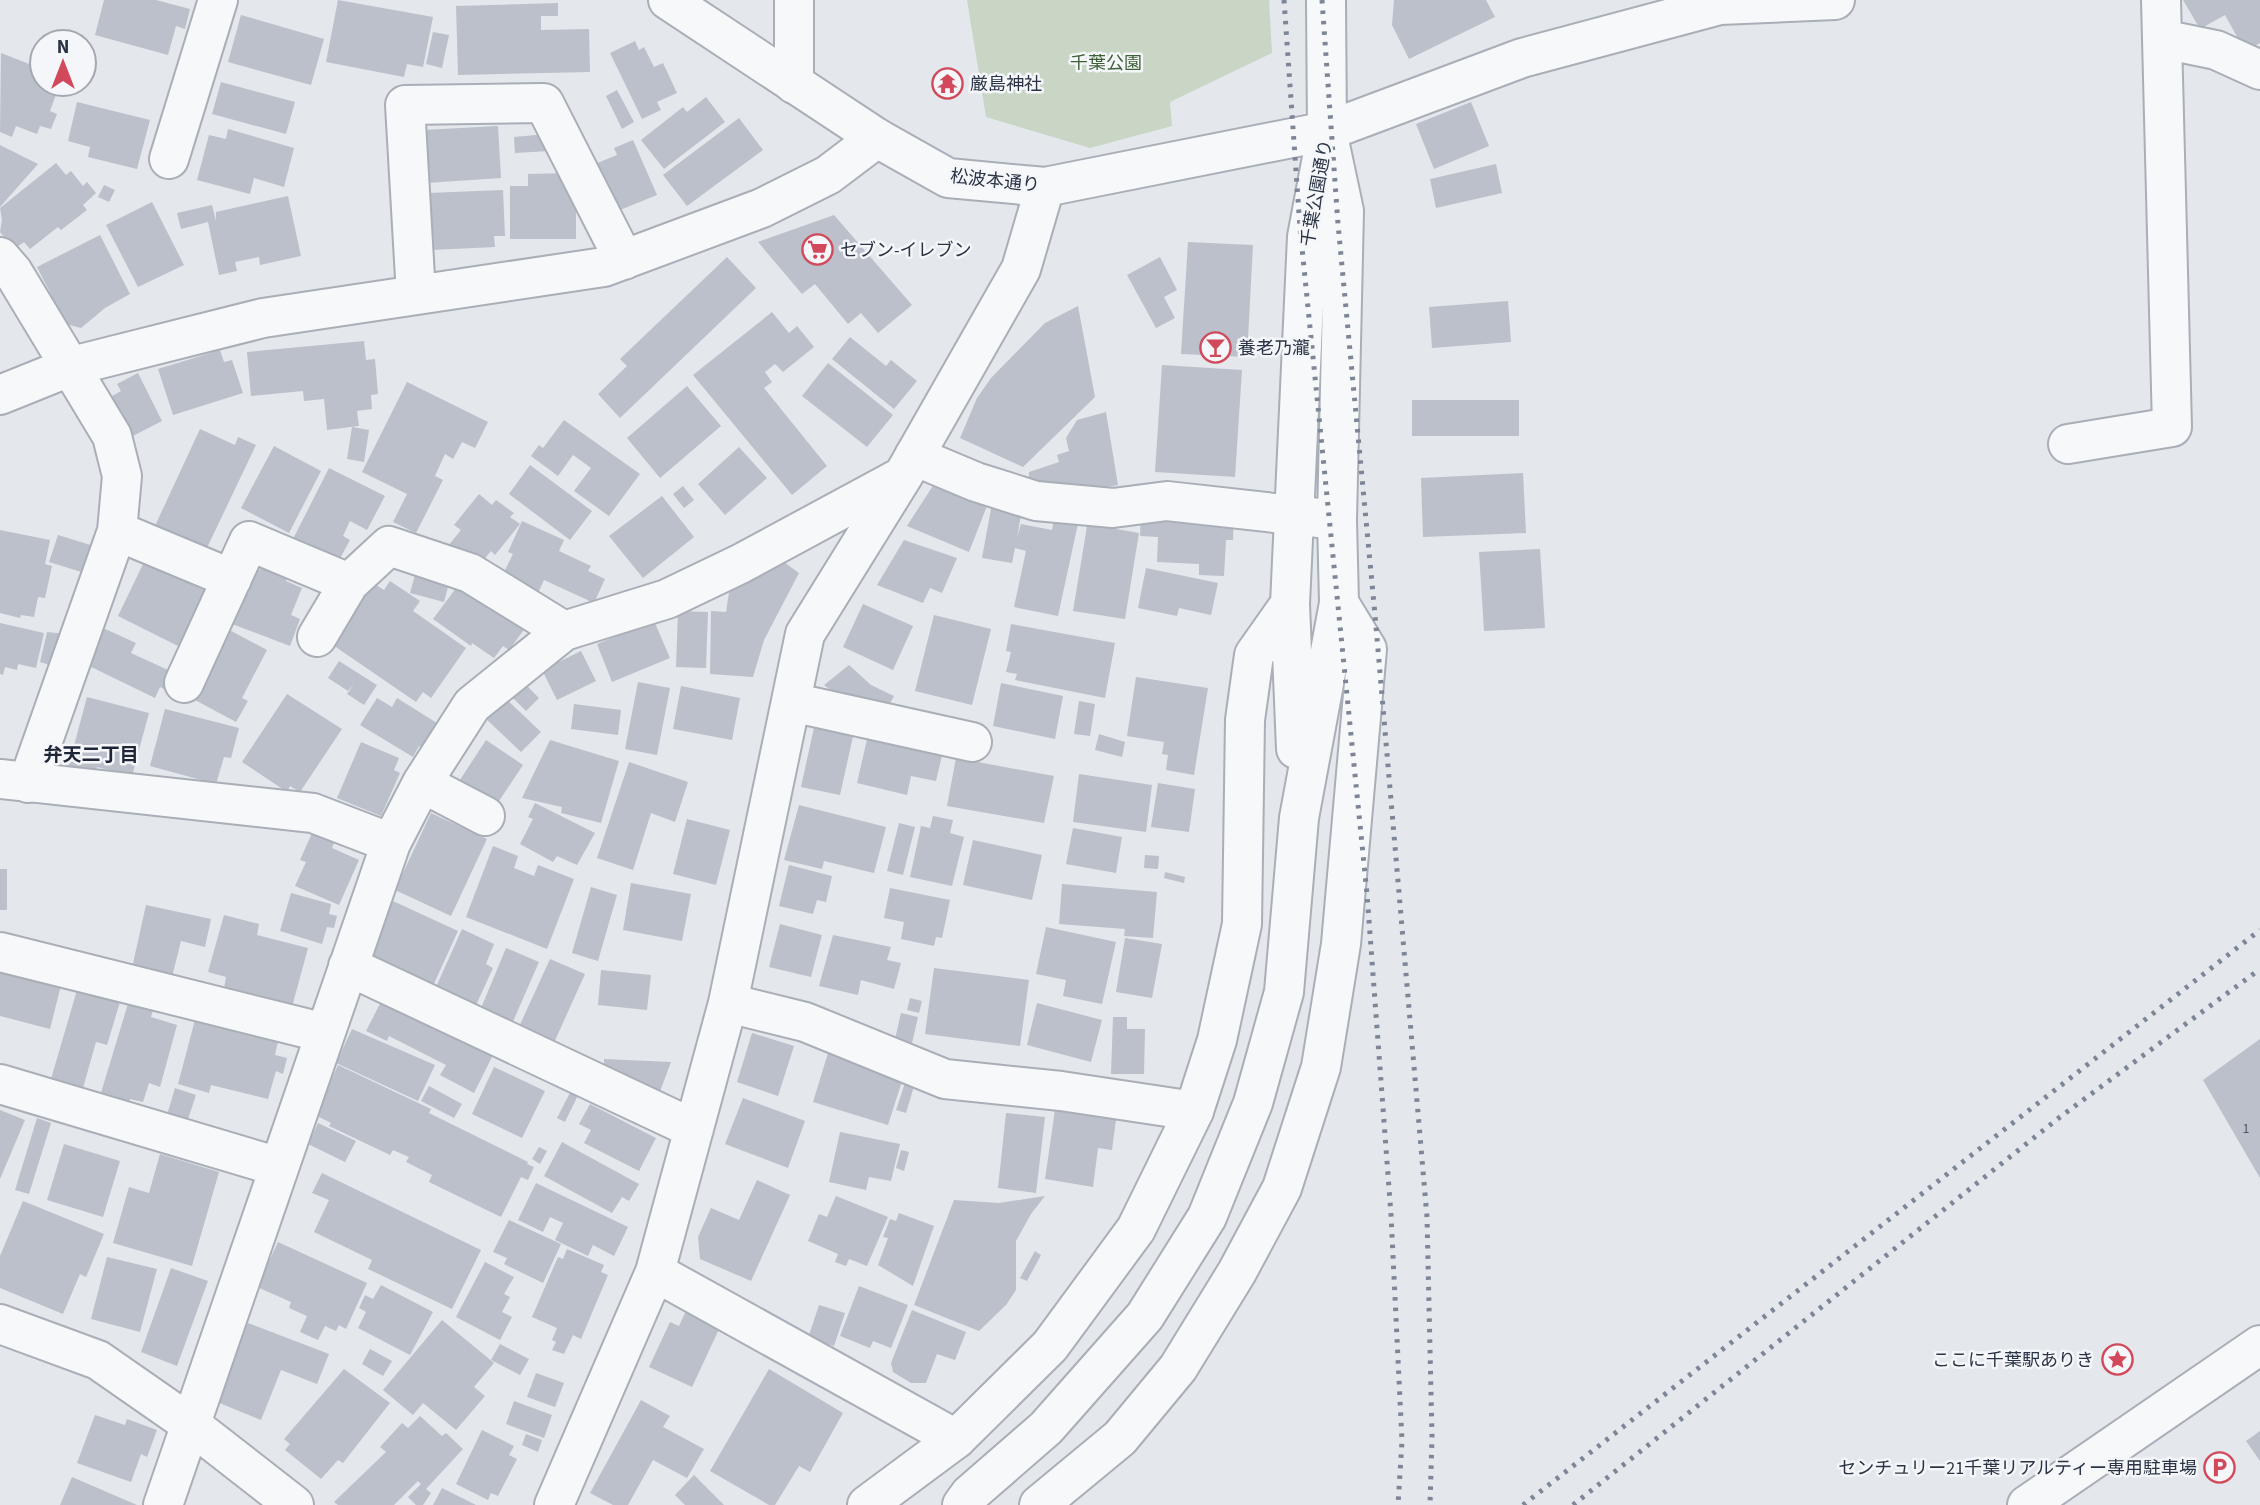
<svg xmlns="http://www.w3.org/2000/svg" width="2260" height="1505" viewBox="0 0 2260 1505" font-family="'Source Sans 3','Noto Sans JP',sans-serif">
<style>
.green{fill:#c9d6c5}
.building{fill:#bbc0ca}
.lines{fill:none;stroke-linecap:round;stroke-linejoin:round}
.minor-casing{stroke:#a9aeb7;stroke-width:42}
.tertiary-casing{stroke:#a9aeb7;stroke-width:42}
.minor{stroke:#f7f8fa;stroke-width:38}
.tertiary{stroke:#f7f8fa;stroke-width:38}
.rail{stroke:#7d8696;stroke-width:5;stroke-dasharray:3.5 7;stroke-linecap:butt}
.labels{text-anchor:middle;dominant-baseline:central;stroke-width:5;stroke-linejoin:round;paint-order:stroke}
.number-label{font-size:14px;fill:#4f5766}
.park-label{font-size:18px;fill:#3f6138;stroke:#f4f6f9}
.poi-label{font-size:18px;fill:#2b3445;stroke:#f4f6f9;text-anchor:start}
.street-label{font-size:18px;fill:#2b3445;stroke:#f4f6f9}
.neighbourhood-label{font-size:19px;font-weight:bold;fill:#1d2536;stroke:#f4f6f9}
</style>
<rect width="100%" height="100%" fill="#e4e7ec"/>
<path class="green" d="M967,0h302l3,53 -102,49 2,24 -82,22 -104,-31z"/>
<path class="building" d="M104,0h52l34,9 -5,20 -9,-3 -8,29 -73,-20z
M338,0l95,17 -10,50 -16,-3 -3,13 -78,-15z
M1394,0h92l9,17 -86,42 -17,-34z
M2183,0h77v43l-15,8 -20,-36 -25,14z
M558,3v13h-17v14l48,-1 1,43 -132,3 -2,-69z
M241,15l83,24 -13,46 -83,-23z
M433,32l16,3 -7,33 -16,-4z
M635,41l4,9 5,-3 10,20 9,-4 14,30 -20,9 4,8 -19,9 -32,-66z
M1,53l41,16v15h18l-10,27 7,3 -6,15 -11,-3 -3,8 -21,-8 -4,11 -12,-5z
M221,82l74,20 -9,32 -74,-20z
M617,90l17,32 -12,7 -16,-33z
M706,97l19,25 -61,47 -23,-29 42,-33 4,5z
M77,102l73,18 -13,49 -49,-12 2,-10 -22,-6z
M1471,102l18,44 -55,23 -18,-45z
M739,118l24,32 -76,56 -24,-31z
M498,126l3,52 -75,5 -3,-53z
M228,129l66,19 -10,39 -30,-9 -4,16 -53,-14 12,-45 17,4z
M547,134l2,17 -34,2 -1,-16z
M633,140l24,55 -42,17 -20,-48 22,-9 -3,-7z
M0,145l38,19 -38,43z
M56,163l10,12 5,-4 12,15 4,-4 9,11 -13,12 4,5 -26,20 -3,-3 -28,22 -6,-7 -10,7 -14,-17 2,-12 -2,-12z
M1496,164l6,29 -66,15 -6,-29z
M565,173l11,11v55h-66v-53h18v-12z
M104,185l11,5 -6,12 -11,-5z
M503,190l2,46h-11l1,11 -64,3 -3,-57z
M288,196l13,60 -41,9 -1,-8 -24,5 2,9 -18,4 -11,-53 -27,7 -4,-16 35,-8 4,16v-9z
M152,202l32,63 -46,22 -32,-62z
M834,215l78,90 -34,28 -17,-20 -13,11 -33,-40 -13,10 -44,-52z
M100,235l30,59 -25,14 -24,20 -15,-4 -29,-57z
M1188,242l65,3 -6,112 -66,-3z
M727,257l29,31 -136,130 -22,-24 29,-28 -7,-7z
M1160,257l17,33 -13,7 11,21 -19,10 -29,-53z
M1508,301l3,41 -79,6 -3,-41z
M1078,306l17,91 -72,70 -63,-29 17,-40 14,-20 54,-55z
M772,312l17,21 8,-7 17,21 -31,25 -8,-8 -10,8 7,10 -8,6 63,78 -35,29 -99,-120z
M850,337l36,29 5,-6 26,21 -23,28 -62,-50z
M364,341l2,19 9,-1 3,35 -7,1 1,14 -15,2 2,15 -32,4 -3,-31 -20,2 -1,-10 -52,5 -4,-44z
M220,350l4,12 8,-2 11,33 -70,22 -15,-46z
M828,363l65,52 -26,32 -65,-51z
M1162,365l80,5 -7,107 -80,-5z
M138,373l24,48 -29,15 -21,-40 9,-5 -4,-7z
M407,382l81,40 -13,26 -13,-6 -9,17 -8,-5 -10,22 8,4 -27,53 -23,-11 14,-28 -45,-22z
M687,386l34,40 -61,52 -33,-40z
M1412,400h107v36h-107z
M1106,412l12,73 -52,9 -38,-3 1,-19 30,-10 -2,-7 12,-4 -3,-13 11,-18z
M564,420l76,54 -31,42 -35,-25 17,-23 -18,-13 -15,21 -27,-20 8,-11 4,3z
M352,427l17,3 -5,32 -17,-3z
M200,429l35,16 3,-8 18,8 -51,107 -51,-24z
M274,446l47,25 -32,62 -48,-25z
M739,447l28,31 -42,37 -27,-31z
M530,465l62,46 -22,29 -61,-46z
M329,468l56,28 -18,34 -17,-9 -7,15 7,4 -13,24 -45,-23z
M1523,473l3,60 -103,4 -2,-59z
M934,484l53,22 -18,46 -62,-26z
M683,486l11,14 -10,8 -11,-14z
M479,494l13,11 4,-5 18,13 -4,4 10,7 -25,31 -4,-4 -14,17 -29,-22 13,-16 -7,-5z
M662,496l32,41 -51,41 -34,-42z
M993,498l30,5 -6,35 4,-14 31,6 3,-16 24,5 -21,97 -44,-9 12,-56 -11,-3 -3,15 -30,-5z
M1141,512l93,3 -1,25h-7l-2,36 -25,-1v-11l-42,-2 1,-25 -18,-1z
M1089,514l29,4 -2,11 23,4 -14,86 -52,-8z
M522,521l42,19 -5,11 32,15 -3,5 17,8 -11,24 -50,-23 -6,13 -36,-17 11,-22 -5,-2z
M0,530l50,10 -5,24 7,2 -7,32 -7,-1 -4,20 -13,-2 -1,3 -20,-5z
M58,535l39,12 -9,27 -39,-12z
M904,540l53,18 -15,35 -12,-5 -7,15 -46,-18z
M1540,549l5,79 -61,3 -5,-79z
M263,560l27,10 -4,11 16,7 -11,27 9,4 -10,27 -58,-22 22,-57 6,3z
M781,560l18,13 -35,67 -11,37 -43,-3 1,-63 15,1 4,-26z
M144,562l61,29 -27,55 -60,-30z
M417,567l34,9 -7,26 -34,-9z
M1146,568l72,15 -7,32 -32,-7 -2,8 -39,-8z
M462,580l67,43 -20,27 -6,-4 -9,12 -22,-15 -1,3 -38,-27z
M390,581l30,20 -7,10 53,37 -35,50 -8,-6 -7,10 -89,-61 27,-38 4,3 15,-23 11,7z
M863,604l50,22 -20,44 -50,-23z
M678,611l30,1 -2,56 -30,-1z
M934,615l57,14 -19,76 -57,-14z
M654,621l16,37 -58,24 -15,-38z
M0,623l44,10 -8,35 -18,-4 -1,6 -12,-3 -2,8 -3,-1z
M1011,624l104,19 -10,55 -90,-18 2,-6 -11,-2 5,-20 -5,-1z
M222,626l45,24 -25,48 6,3 -12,21 -41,-22 11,-21z
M103,628l33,15 -5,10 37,17 -3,6 8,4 -5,11 -8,-4 -5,11 -70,-34z
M47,632l19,2 -13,32 -13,-4z
M581,651l15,30 -39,19 -15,-30z
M339,661l38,24 -13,20 -17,-11 7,-10 -6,7 -20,-13z
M849,665l22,20 23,11 -10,19 -28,-6 -32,-24z
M1136,677l72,11 -14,87 -28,-5 2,-15 -6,-1 2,-12 -37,-6z
M522,681l17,17 -13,13 -17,-17z
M638,682l32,6 -13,67 -32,-6z
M1001,683l62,13 -8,43 -62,-13z
M681,686l59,12 -8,42 -59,-11z
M287,694l55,35 -42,63 -10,-6 -3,6 -45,-30z
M87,697l62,16 -17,63 -35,-9 -2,8 -27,-7z
M377,698l15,9 5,-9 43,27 -16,24 -5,-3 -6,11 -53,-32z
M505,698l36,34 -20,20 -36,-34z
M1079,701l16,3 -5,32 -16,-2z
M574,704l47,6 -3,25 -47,-6z
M165,709l74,19 -8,30 -7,-1 -8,27 -66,-18z
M815,723l39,9 -14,63 -39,-8z
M869,731l75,16 -8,34 -25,-5 -4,19 -50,-12z
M1099,734l26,8 -3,15 -27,-7z
M486,740l37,25 -30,45 -37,-24z
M550,740l69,21 -18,62 -40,-10 1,-6 -40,-9z
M361,742l38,16 -5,12 6,3 -19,43 -44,-18z
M956,758l98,18 -10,47 -97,-17z
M629,762l59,20 -13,40 -24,-9 -18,57 -36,-12z
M1079,774l73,11 -6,47 -73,-10z
M1158,783l37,6 -6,43 -38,-5z
M535,803l60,30 -18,32 -20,-9 -4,6 -33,-18 13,-25 -5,-2z
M799,805l87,22 -12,46 -50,-12 -2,8 -38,-9z
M431,813l56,26 -36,77 -56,-26z
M933,816l20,4 -3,13 14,4 -12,49 -42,-9 11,-51 9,2z
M687,819l43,11 -14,55 -43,-11z
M899,823l16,4 -12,48 -16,-4z
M1073,828l49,9 -6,36 -50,-9z
M313,831l22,10 -3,7 27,12 -20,45 -44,-19 11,-24 -6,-2z
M973,840l69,15 -10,45 -69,-15z
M493,846l25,10 -4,12 20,8 4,-11 36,14 -27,70 -81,-32z
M1145,855l14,1 -1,13 -14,-1z
M789,865l43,11 -6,26 -9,-2 -4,14 -34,-8z
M0,869h7v41h-7z
M1165,872l20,5 -1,6 -20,-5z
M631,883l60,11 -9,47 -59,-11z
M1062,884l95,8 -4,46 -29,-2 1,-7 -66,-5z
M591,887l26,8 -19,66 -26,-8z
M890,888l60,12 -8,38 -6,-1 -2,9 -33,-7 3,-17 -20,-4z
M291,893l40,11 -2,10 8,2 -3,12 -7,-1 -5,17 -42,-13z
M393,901l65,30 -26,57 -66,-31z
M146,905l65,14 -6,28 -24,-6 -9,36 -40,-9z
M224,915l35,9 -2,11 51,13 -16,59 -68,-19 2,-11 -18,-5z
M780,924l42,11 -11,42 -42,-10z
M1046,927l70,15 -14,62 -39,-8 3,-16 -30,-6z
M462,929l32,15 -8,20 7,4 -21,46 -40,-18z
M833,935l58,12 -4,13 14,3 -7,26 -33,-9 -3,15 -39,-9z
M1125,938l37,6 -10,54 -36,-6z
M506,948l33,14 -28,64 -32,-13z
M550,959l35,15 -32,71 -35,-16z
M0,961l63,16 -13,52 -50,-13z
M934,968l95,12 -9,66 -95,-12z
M601,970l50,5 -4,35 -49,-5z
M77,990l43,12 -13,43 -11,-3 -13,46 -32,-9z
M386,992l111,55 -23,46 -34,-18 6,-10 -57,-29 -2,5 -21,-10z
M130,997l25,7 -4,13 26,8 -17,62 -11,-4 -6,19 -13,-3 -2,6 -28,-9z
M910,998l12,3 -3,12 -12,-3z
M1037,1003l65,17 -11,42 -64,-17z
M901,1013l17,4 -6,26 -17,-4z
M196,1016l83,21 -4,18 12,3 -4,16 -7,-3 -8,28 -57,-14 -2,8 -31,-9z
M1113,1017h14v12h18l-1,45h-33z
M352,1029l83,36 -17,36 -82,-38z
M752,1033l42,13 -16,50 -41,-14z
M2260,1039v139l-57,-98z
M828,1053l76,22 -16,50 -75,-23z
M604,1059l67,3 -15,40 -52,-25z
M338,1065l93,44 -2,4 99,49 -1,2 7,3 -6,13 -7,-3 -20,40 -72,-35 3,-7 -26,-13 3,-5 -16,-7 -3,5 -61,-29 2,-3 -16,-8z
M494,1067l51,24 -23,47 -50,-24z
M906,1080l9,3 -9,30 -10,-3z
M574,1085l7,4 -16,33 -8,-4z
M429,1086l33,18 -8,14 -33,-17z
M175,1088l21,7 -9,27 -20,-7z
M743,1098l62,23 -17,47 -63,-24z
M1056,1103l61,9 -5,38 -14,-2 -5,39 -48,-8z
M590,1104l66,34 -17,33 -55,-28 7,-13 -12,-6z
M0,1110l25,10 -25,59z
M1006,1113l39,4 -9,76 -38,-5z
M37,1118l14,5 -22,71 -14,-4z
M318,1123l38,18 -11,21 -37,-18z
M840,1132l60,12 -9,37 -22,-4 -3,13 -37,-8z
M562,1142l77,42 -10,17 -7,-4 -10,16 -68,-37z
M64,1144l56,17 -17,56 -56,-17z
M539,1147l8,4 -7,13 -8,-5z
M901,1150l8,2 -5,19 -8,-3z
M160,1154l59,18 -27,94 -79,-23 16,-56 20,6z
M322,1173l159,77 -29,59 -84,-40 4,-9 -58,-28 15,-32 -17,-7z
M757,1180l33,15 -39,86 -51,-22 -2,-22 13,-29 28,12z
M536,1183l92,44 -14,29 -21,-11 -5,11 -33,-16 8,-17 -13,-6 -7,15 -25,-12z
M836,1196l52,21 -21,49 -18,-7 -3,7 -11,-4 3,-8 -30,-13 11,-27 8,3z
M1045,1196l-14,18 -15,27v49l-10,15 -27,26 -65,-26 40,-105 45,3z
M23,1201l81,33 -18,43 -6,-3 -17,40 -63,-26v-32z
M899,1213l35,13 -21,60 -35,-21 10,-27 -5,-1 7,-18 6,2z
M509,1220l52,24 -18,39 -39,-19 3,-6 -14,-6z
M278,1242l89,41 -21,46 -7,-4 -3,6 -11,-5 -7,14 -18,-8 7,-16 -18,-8 2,-6 -34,-15z
M567,1249l37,16 -3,7 7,3 -27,64 -8,-4 -9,19 -12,-4 4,-8 -4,-2 5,-12 -25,-11 26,-60 5,2z
M1035,1251l6,4 -14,26 -7,-3z
M107,1257l50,12 -17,63 -49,-13z
M485,1262l29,15 -10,17 6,3 -8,15 10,5 -12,23 -44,-23z
M171,1268l37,13 -31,85 -36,-14z
M381,1285l52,27 -23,43 -52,-27 8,-16 -7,-4 6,-13 8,4z
M859,1286l49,19 -17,43 -18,-7 -3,7 -30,-12z
M819,1305l26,8 -11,33 -26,-8z
M687,1309l34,16 -29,62 -43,-20 21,-45 9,4z
M912,1310l54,22 -11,28 -18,-6 -11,29h-15l-18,-11 -2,-9z
M442,1320l52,43 -20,24 11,9 -29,34 -33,-27 -10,12 -30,-25z
M248,1323l81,31 -12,30 -36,-14 -20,50 -44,-18z
M500,1344l29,15 -9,16 -29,-15z
M370,1349l22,12 -9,15 -21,-12z
M344,1369l46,34 -47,60 -5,-3 -17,19 -36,-29 5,-6 -6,-5z
M769,1369l74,44 -33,59 -11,-6 -24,39h-6l-59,-34z
M536,1373l28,10 -9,24 -28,-10z
M641,1400l29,16 -7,11 41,22 -17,29 -34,-18 -25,45h-15l-23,-12z
M514,1401l38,14 -8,23 -38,-14z
M95,1415l30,10 2,-6 30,11 -10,27 -6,-3 -10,28 -54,-19z
M420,1416l22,20 4,-3 17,16 -37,40 5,4 -8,12h-7l-8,-8 13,-13 -3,-3 -24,24h-56l-4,-3 52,-50 -6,-5 22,-24 6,5z
M482,1430l32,16 -5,9 8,4 -19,37 -7,-3 -3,7 -32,-16z
M2260,1431v30l-14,-20z
M526,1434l16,6 -4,12 -16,-7z
M694,1475l30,30h-39l-10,-10z
M72,1477l65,28h-77z
M442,1488l34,17h-43z"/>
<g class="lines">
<defs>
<path id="minor" d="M2162,39l54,11 44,20
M794,84v-84
M1327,131l195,-73 198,-53 115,-5
M169,159l49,-159
M0,257l13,15 99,164 10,40 -5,55 -89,252
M416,295l-11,-190 139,-2 80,157
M0,395l72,-29 191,-48 341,-51 158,-59 66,-33 49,-37
M2068,444l104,-17 -11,-427
M914,456l62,26 60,19 77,7 54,-7 170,19
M117,531l115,48
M317,637l32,-54 40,-37 81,27 94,58
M184,683l65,-142 100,42
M791,702l181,40
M0,779l313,34 78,30
M422,783l63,33
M0,952l325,81
M348,966l346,163
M728,1003l77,19 140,57 116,12 133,20
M0,1084l279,83
M655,1272l301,167
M0,1324l98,36 92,64 104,81
M163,1505l228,-662 31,-60 50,-78 92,-74 103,-32 73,-35 163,-88
M554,1505l101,-233 73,-269 77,-369 98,-158 118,-207 24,-82"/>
<path id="tertiary" d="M668,0l209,138 71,40 97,9 282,-56
M1296,749l-6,-145 17,-367 20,-106 -1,-131
M867,1505l89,-66 94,-93 86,-117 58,-118 23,-71 25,-116 3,-204 9,-65 36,-51
M962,1505l8,-11 76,-66 99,-112 62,-99 46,-114 31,-111 15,-174 40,-215 -2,-83 7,-309 -17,-80
M1039,1505l81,-67 58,-70 59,-96 45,-84 39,-121 20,-123 26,-295 -28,-46
M2027,1505l233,-160"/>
</defs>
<use href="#minor" class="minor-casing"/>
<use href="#tertiary" class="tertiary-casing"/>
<use href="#minor" class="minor"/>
<use href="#tertiary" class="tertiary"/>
<path class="rail" d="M1284,0l16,228 67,666 24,321 11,226 -4,64
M1322,0l16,224 37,391 52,602 5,220 -2,68
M1523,1505l737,-575
M1573,1505l487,-388 200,-148"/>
</g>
<defs>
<symbol id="temple-ring" viewBox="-11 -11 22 22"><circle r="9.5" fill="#f4f6f9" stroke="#d1495b" stroke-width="1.5"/><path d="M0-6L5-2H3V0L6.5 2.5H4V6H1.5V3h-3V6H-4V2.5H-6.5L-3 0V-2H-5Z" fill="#d1495b"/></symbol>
<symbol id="supermarket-ring" viewBox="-11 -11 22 22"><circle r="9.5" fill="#f4f6f9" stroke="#d1495b" stroke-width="1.5"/><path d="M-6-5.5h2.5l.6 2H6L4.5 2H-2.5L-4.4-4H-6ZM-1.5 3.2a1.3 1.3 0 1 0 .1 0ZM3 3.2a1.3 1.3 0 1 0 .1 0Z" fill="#d1495b"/></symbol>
<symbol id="bar-ring" viewBox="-11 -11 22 22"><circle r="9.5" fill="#f4f6f9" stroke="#d1495b" stroke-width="1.5"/><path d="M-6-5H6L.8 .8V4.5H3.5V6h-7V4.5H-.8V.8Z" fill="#d1495b"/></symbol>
<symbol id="sight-ring" viewBox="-11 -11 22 22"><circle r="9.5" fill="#f4f6f9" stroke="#d1495b" stroke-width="1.5"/><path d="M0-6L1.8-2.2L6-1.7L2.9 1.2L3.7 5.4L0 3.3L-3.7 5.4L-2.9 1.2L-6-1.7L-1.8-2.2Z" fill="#d1495b"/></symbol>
<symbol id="parking-ring" viewBox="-11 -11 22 22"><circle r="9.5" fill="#f4f6f9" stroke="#d1495b" stroke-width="1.5"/><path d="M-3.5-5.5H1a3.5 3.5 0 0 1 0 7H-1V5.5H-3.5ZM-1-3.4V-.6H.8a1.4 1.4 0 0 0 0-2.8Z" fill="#d1495b"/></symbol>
</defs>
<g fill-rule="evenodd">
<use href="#temple-ring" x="930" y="66" width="35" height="35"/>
<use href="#supermarket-ring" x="800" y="232" width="35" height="35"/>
<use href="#bar-ring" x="1198" y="330" width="35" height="35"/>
<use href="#sight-ring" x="2100" y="1342" width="35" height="35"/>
<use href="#parking-ring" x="2202" y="1450" width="35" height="35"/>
</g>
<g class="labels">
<g class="number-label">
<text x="2246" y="1129">1</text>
</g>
<g class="park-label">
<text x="1106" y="63">千葉公園</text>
</g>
<g class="poi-label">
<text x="970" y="84">厳島神社</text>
<text x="840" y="250">セブン-イレブン</text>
<text x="1238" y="348">養老乃瀧</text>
<text x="2094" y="1360" text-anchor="end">ここに千葉駅ありき</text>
<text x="2197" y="1468" text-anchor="end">センチュリー21千葉リアルティー専用駐車場</text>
</g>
<g class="street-label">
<text transform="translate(995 181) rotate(6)">松波本通り</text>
<text transform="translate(1317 193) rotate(-80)">千葉公園通り</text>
</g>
<g class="neighbourhood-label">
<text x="91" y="755">弁天二丁目</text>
</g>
</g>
<g transform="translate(63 63)"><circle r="33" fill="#f4f6f9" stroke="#a4a8b1" stroke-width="2"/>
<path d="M0-5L12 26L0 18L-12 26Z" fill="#d1495b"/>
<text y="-10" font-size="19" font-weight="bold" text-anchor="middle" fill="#2b3445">N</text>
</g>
</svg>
